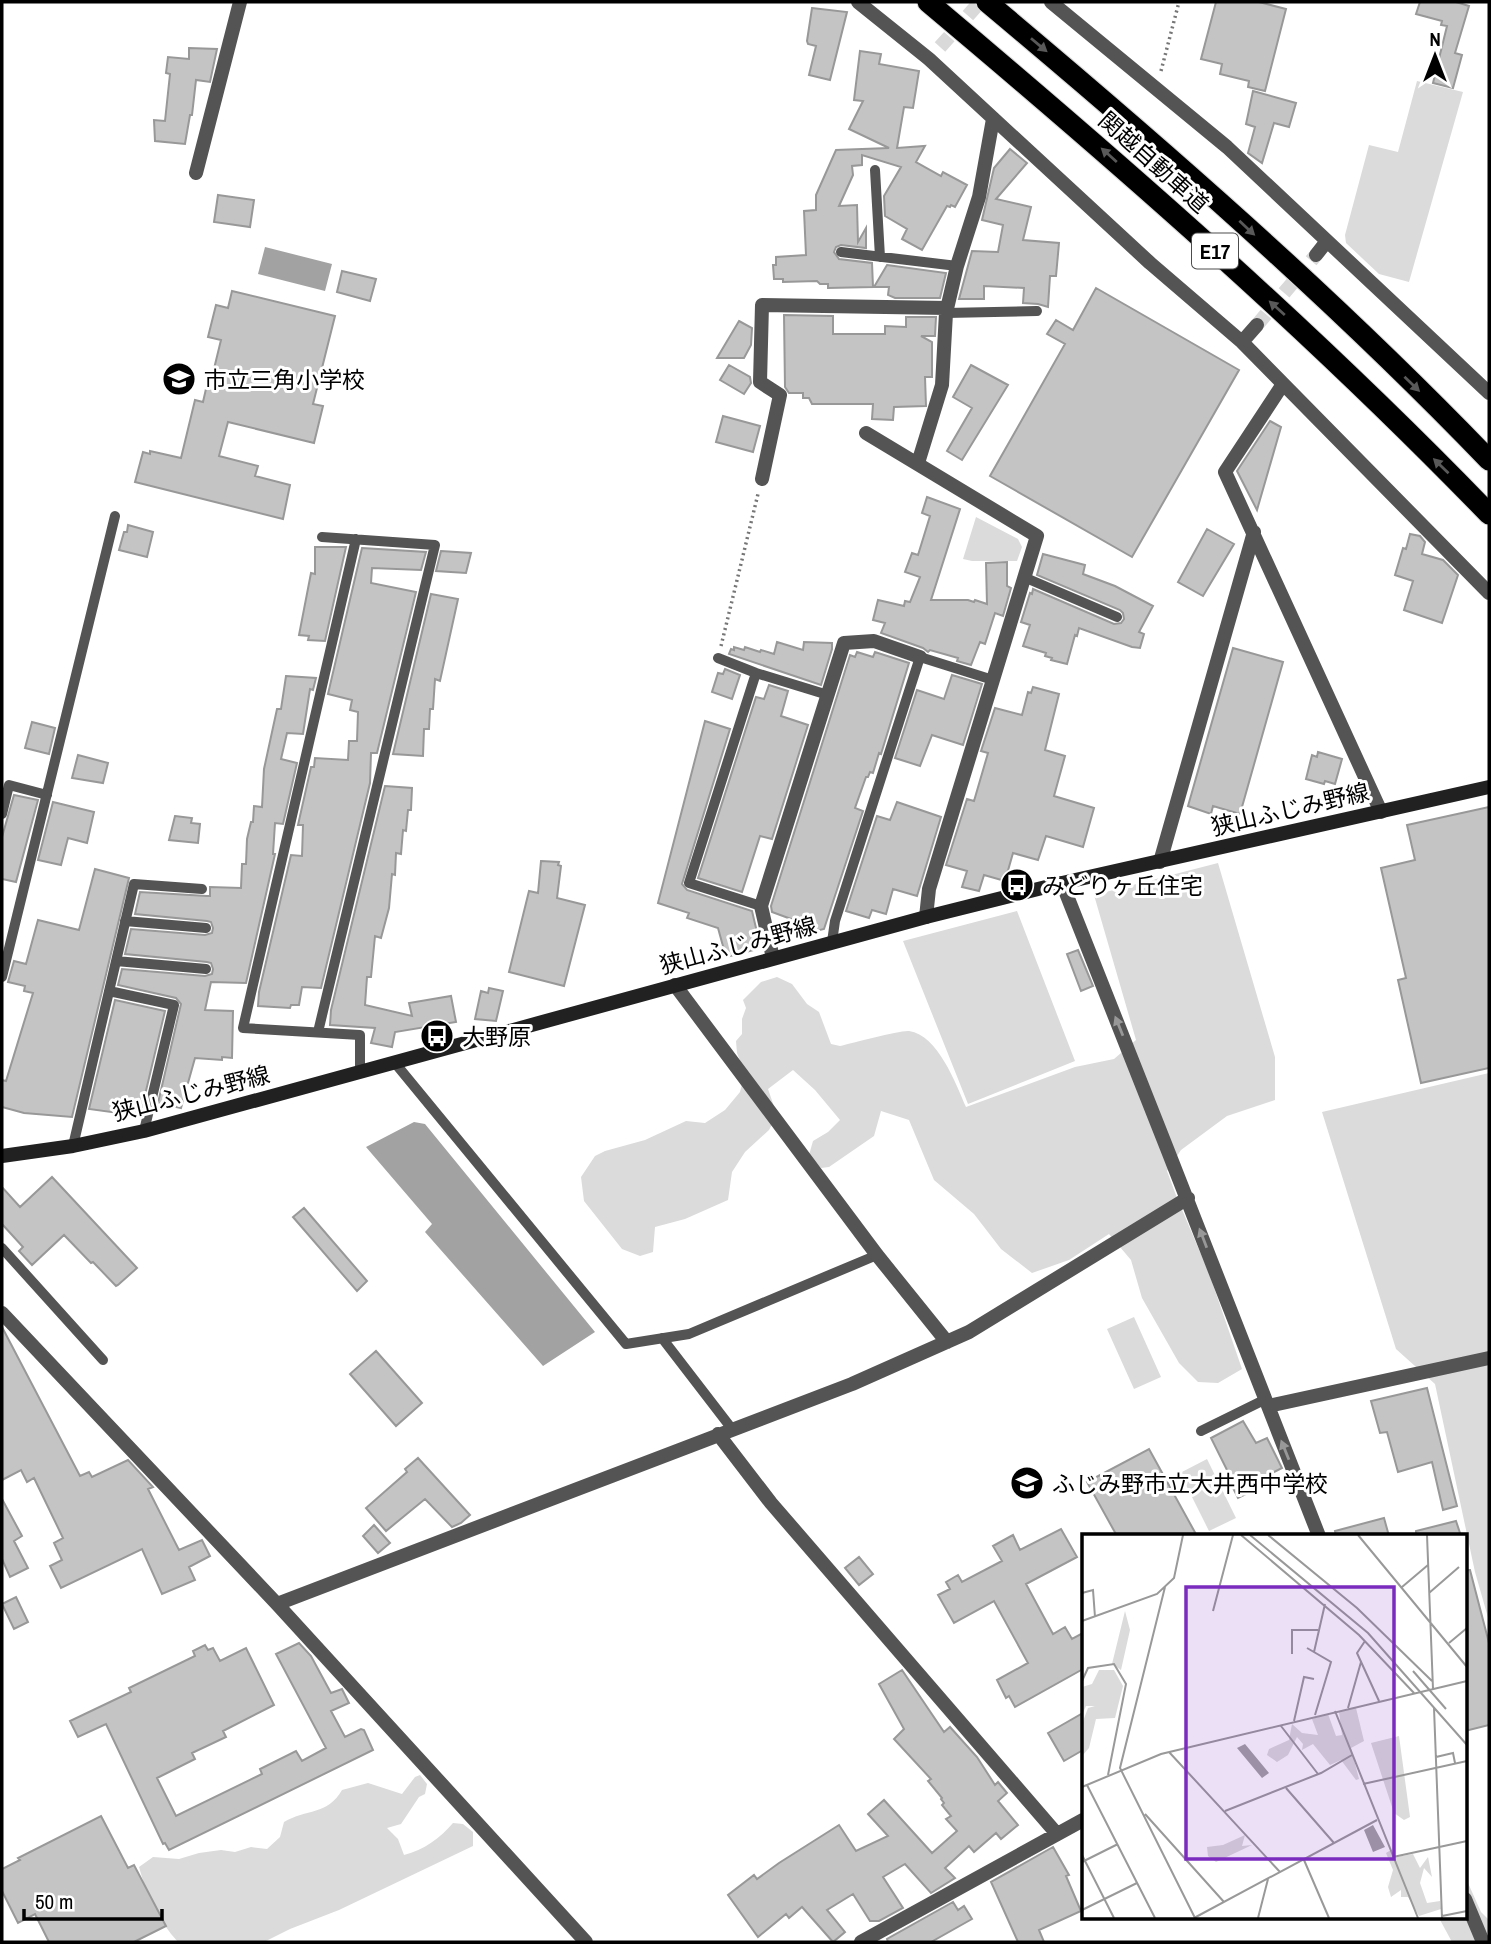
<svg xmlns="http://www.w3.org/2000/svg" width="1491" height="1944" viewBox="0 0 1491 1944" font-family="'Archivo Narrow','Noto Sans JP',sans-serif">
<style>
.green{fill:#dbdbdb}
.water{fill:#a2a2a2}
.building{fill:#c4c4c4;stroke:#989898;stroke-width:2}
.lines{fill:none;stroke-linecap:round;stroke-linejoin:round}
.street-tunnel{stroke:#d9d9d9;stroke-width:14;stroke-dasharray:14 7;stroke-linecap:butt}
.highway-casing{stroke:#dbdbdb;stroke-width:23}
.path{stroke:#767676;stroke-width:3.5;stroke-dasharray:2 3.5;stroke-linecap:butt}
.lane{stroke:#545454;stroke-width:10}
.street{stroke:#545454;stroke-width:14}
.secondary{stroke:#212121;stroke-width:14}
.highway{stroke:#000;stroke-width:21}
.oneway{fill:#595959}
.oneway2{fill:#989898}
.labels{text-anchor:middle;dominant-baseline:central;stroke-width:6;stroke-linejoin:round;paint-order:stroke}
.shield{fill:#fff;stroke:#4c4c4c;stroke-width:2}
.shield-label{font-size:21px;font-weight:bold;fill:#000}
.street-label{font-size:23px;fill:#000;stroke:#fff}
.poi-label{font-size:23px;fill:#000;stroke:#fff;text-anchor:start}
.inset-road{fill:none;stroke:#999;stroke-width:2}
.view{fill:#7b2cbf;fill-opacity:0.15;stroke:#7b2cbf;stroke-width:3.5}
.inset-edge{fill:none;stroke:#000;stroke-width:3.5}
</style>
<rect width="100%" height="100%" fill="#fff"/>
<path class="green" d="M1417,81l46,11 -54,190 -30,-8 -33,-31 -1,-8 24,-90 29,7z
M976,517l42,22 4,8 -5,14h-45l-9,-2z
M1218,863l57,194v43l-48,16 -46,34 -14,21 10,27 32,75 33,96 -24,14 -20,-1 -19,-19 -37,-65 -11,-38 -22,-26 -40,26 -37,13 -31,-24 -27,-35 -40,-34 -25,-60 -28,-9 -7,25 -45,31 -8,1 -12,-13 4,-14 15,-9 12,-12 -25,-30 -22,-20 -25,19 9,26 -8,15 -24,22 -13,20 -4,28 -43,19 -30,8 -2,25 -13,4 -18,-7 -38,-48 -3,-24 14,-21 10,-5 40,-11 41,-19 19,2 20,-13 15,-18 5,-19 -8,-20 -1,-12 6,-7v-15l4,-11 -3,-8 18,-18 16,-5 15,7 15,20 12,8 12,32 9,2c13,-3 60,-16 69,-15 29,4 47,53 57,76l109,-40 39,-8 22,-19 -42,-145z
M1017,911l58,150 -107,43 -65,-163z
M1489,1073v548l-14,-49 -40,-188 -39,-35 -74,-237z
M1134,1317l27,60 -27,12 -27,-60z
M1207,1459l29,59 -27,13 -29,-58z
M420,1775l7,9 -2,10 -6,3 -18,27 -14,4 11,11 6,16c20,-5 36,-17 49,-32l10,1 10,8v14l-134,64 -49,19 -26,13h-86c-20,-22 -31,-46 -39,-75l14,-10 26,2 20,-6 22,-3 14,2 16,-5 16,2 13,-12 4,-15c22,-13 44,-7 58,-32l26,-7 34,11 13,-17z
M1465,1882l3,1 13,29 8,8v22h-37l-13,-24h26z"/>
<path class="water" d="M265,247l67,17 -7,27 -67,-17z
M414,1122l11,2 170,208 -52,34 -118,-134 7,-8 -66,-77z"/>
<path class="building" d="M1216,2h43l27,7 -21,82 -17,-4 1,-6 -29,-7 2,-10 -21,-5z
M1420,2h36l13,4 -14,47 7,2 -9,33 -20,-5 14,-57 -6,-1 1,-4 -26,-7z
M812,8l35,4 -17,68 -21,-5 7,-29 -8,-2 -1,-3z
M189,48l28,1 -7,33 -14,-2 -4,35h-2l-5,29 -30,-3 -1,-21 11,1 5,-47 -4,-1 2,-16 21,2z
M860,51l21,3 -2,10 40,7 -6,37 -9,-1 -7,41 28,-2 -9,16 25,14 2,-4 24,13 -12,22 -4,-2 -1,2 -3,-1 -25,44 -20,-11 5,-10 -22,-13 -1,-20 17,-29 -39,-12v10l-10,1 1,9 -14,31 18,-1 1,37 8,-14v20l-25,-3 -5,2 -2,5 5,7 33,4 1,24 -45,1v-4h-8l-3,-3 -34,1v-3h-9l-1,-14h3v-8l30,-2 -2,-44 12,-1v-15l20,-45 53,-2 -40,-19 14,-28 -9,-1z
M1253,91l43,12 -7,24 -15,-4 -12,40 -14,-10 7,-26 -9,-3z
M1010,149l17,14 -31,36 35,8 -8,33 36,3 -3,33h-6l-2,31 -10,-3 -15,-1 1,-15 -40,-2v13h-25l13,-48 26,1 5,-27 -21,-5 12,-52z
M218,195l36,5 -4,27 -36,-5z
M887,265l59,8 -6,25h-45l-7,-3 1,-8h-15z
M342,271l34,8 -6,22 -33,-9z
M1096,288l143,82 -107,187 -142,-81 75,-132 -18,-10 9,-14 17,10z
M232,291l103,25 -22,88 10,2 -9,37 -86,-21 -9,34 39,10 -3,10 35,9 -7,34 -148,-37 8,-30 7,2v-3l31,7 14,-58 8,2 5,-22 3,1 10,-41 -13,-3 8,-32 12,3z
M784,315l49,1v18h52v-8l21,1v-10h30l-1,19h-14l11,6v35h-7l1,29 -32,1 -1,13 -21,-1 1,-15h-61l-3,-6h-6v-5h-14l-4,-6z
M739,321l13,7 -1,17 -7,13h-27z
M729,365l21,12 1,6 -7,11 -24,-14z
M971,365l37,20 -46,75 -15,-9 25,-43 -19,-11z
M723,416l37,10 -7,26 -37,-10z
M1270,421l11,6 -24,83 -20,-39z
M927,497l33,12 -29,91h37l6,2 1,-2 12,4 -1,-41 21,-1v24l4,2 -8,28 -8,-3 -10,31 -5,-2 -9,23 -14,-4 1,-3 -28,-8 -2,2 -5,-4 -42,-15 4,-10 -12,-3 5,-20 26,6 1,-5 5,1 10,-25 -15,-5 7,-19 6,2 12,-39 -8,-3z
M128,525l25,7 -6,25 -28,-7 5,-18h3z
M1207,529l27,15 -31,52 -25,-14z
M1410,534l10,2 5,6 -3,12 21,6 15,15 -16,48 -38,-13 9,-29 -18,-6 8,-27 3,1z
M315,547h31l-21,94 -17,-1 1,-4 -10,-1 12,-62 4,1z
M362,548l64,4 -5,18 -49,-2 -1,15 45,9 -39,161h-6l-1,30 -49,205 -19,-1 -3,18h-8l-1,3 -32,-2 1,-14 32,-137 11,1 1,-31h-5l13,-58h3l1,-9 33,2 1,-19h8l1,-29 -8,-2 2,-10 -24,-6z
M441,551l30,2 -5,20 -30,-2z
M1043,554l42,11 -2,9 32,12 38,20 -14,26 5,2 -4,14 -8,-1 -53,-19 -2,8 -2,-1 -8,29 -16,-4 1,-2 -7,-2 1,-3 -23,-7 7,-21 -9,-3 9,-29 2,1 1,-5 81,35 7,-1 3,-4 -1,-6 -3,-3 -83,-35z
M431,594l27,5 -18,82 -5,-2 -2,30h-3l-1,20h-5l-1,27 -30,-2z
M777,642l26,8 1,-8 28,1v6l-11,36 -92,-31 2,-5 3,1v-3l10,3 1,-3 15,5 1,-2 13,4z
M1233,648l50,14 -43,152 -27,-8 -2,8 -23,-8z
M857,652l16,5 2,-5 34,11 -28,91 -2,-1 -6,20 -3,-1 -2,5h-2l-11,31 8,3 -39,118 -16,4 -19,-6 2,-8 -19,-7 -1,-6 79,-251 5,2z
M725,669l15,6 -8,24 -20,-7 6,-19 5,1z
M952,675l30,9 -19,61 -31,-10 -12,31 -25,-8 22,-68 27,9z
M286,676l30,2 -3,12 -3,-1 -7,45 -16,-1 -6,26 16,4 -14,61 -8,-1 -2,31h2l-29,129 -35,-1 -6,28 28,1 -1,47 -10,-1v3l-27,-2 -14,50 -23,-5 23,-99 -5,-6 -58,-13 4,-16 83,7 7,-2 1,-5 -2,-6 -4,-1 -82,-8 6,-25 74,6 7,-2 1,-5 -2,-6 -4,-1 -72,-7 5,-22 67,4h3v-9l31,1 1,-24h4l1,-25 4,-17h2l1,-16 8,1 2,-38 13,-60h4z
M769,685l19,6 -7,25 27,9 -36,114 -12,-3 -18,56 -44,-14 58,-181 8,2z
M1033,687l26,7 -14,56 20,6 -11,40 40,12 -11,39 -37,-11 -8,24 -25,-7 -8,28 -21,-6 -5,16 -17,-4 5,-16 -21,-6 21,-66 7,2 14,-48 -7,-2 14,-43 27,7 6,-23 3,1z
M705,721l25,8 -48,155 5,6 65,21 8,34 -2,4 -32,8 -8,-29 -31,-10 2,-5 -31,-10z
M32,722l23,6 -6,26 -24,-6z
M1318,752l24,7 -7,25 -10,-3 -1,3 -18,-5 6,-24 5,2z
M78,755l30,8 -5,20 -31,-5z
M385,786l27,2 -1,22h-3l-2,21 -3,-1 -2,24 -5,-1 -1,22 -3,-1 -3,34 -8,30 -6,-2 -4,41h-4l-2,28 47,11 -3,-13 42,-7 5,26 -61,10 -3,15 -21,-4 4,-15 -45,-3 1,-15z
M14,795l24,5 -22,82 -14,-3v-42z
M53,802l41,10 -7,31 -19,-5 -7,27 -23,-5z
M897,802l44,15 -24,79 -24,-7 -7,25 -14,-4 -3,8 -23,-7 31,-95 13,4z
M1489,807v261l-68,15 -23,-103 8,-2 -25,-110 34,-8 -8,-35z
M175,816l17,2 -1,5 9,1 -2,19 -29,-3z
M541,861l18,1 -1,3 3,1 -4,32 28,7 -21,81 -55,-14 20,-81 9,2z
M95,869l34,9 -57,239 -48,-4 -22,-6v-27l4,1 27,-88 -9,-2 1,-5 -17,-4 6,-21 12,3 12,-44 41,10z
M1078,950l15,36 -12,5 -14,-37z
M489,988l14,3 -7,30 -21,-2 6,-28 7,2z
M115,1000l50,11 -25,105 -51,-7z
M52,1177l85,91 -19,17 -2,1 -23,-24 -2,1 -27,-28 -32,30 -13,-14 4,-4 -21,-23v-37l18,20z
M304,1208l63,73 -10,10 -64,-74z
M2,1327l78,149 9,-4 3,5 36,-17 25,27 -5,2 31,61 23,-10 8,16 -21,11 6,13 -33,14 -20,-45 -81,39 -11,-22 12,-6 -8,-17 9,-5 -29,-60 -7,4 -6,-12 -19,10z
M376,1351l46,52 -26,23 -46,-52z
M1427,1388l30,118 -14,4 -11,-48 -34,10 -11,-40 -7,1 -9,-32z
M1243,1421l13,22 11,-5 15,30 -12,6 3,7 -35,17 -7,-14 2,-2 -22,-44z
M1149,1449l48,87h-80l-30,-54z
M418,1458l52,57 -9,8 -9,4 -27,-28 -39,32 -20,-23 41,-36 -2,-3z
M2,1499l20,37 -8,5 14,27 -18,9 -8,-18z
M1384,1518l5,18h-53l-1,-5z
M1456,1521l5,15h-45v-5z
M374,1525l16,18 -12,10 -15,-17z
M1061,1529l16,28 -51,27 27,50 12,-7 7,12 11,-6v36l-68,38 -6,-11 -3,2 -9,-18 31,-17 -34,-62 -40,22 -16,-28 12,-6 -4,-7 12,-7 4,7 40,-21 -9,-15 20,-11 7,15z
M859,1557l14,17 -14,11 -14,-17z
M1465,1570h5l19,73v82l-24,6z
M16,1597l12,25 -14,7 -12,-25z
M299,1643l12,13 20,37 11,-4 7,14 -18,8 14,26 16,-8 3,1 9,20 -204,100 -4,-7 -2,1 -57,-120 -28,13 -8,-16 61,-29 -2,-4 66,-32 -2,-5 12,-6 3,5 5,-2 7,13 26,-13 28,57 -51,26 3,6 -34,16 3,6 -38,19 19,38 86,-42 -2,-5 36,-18 6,10 24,-13 -50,-94z
M902,1670l42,62 6,-5 27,30 18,28 3,-3 9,11 -9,8 20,24 -17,14 -5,-6 -22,19 -5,-6 -24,22 10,10 -24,15 -26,-29 -22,13 20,31 -24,13h-9l-17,-27 -26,16 18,22 -12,10 -31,-35 -13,11 -3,-4 -28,23 -30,-42 26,-20 3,4 22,-16 60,-38 17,26 32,-15 -20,-22 16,-14 48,53 25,-22 -11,-12 5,-3 -9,-11 2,-2 -3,-4 1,-1 -14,-17 3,-2 -37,-40 10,-10 -25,-45z
M1083,1713v37l-19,11 -16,-28z
M101,1816l27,52 6,-3 32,61 -32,16h-85l-14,-28 -17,9 -16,-32v-22l18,-9 -2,-2z
M1053,1847l16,28 -3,1 15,35 -42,19 5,12h-26l-27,-60z
M953,1902l5,8 6,-4 8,13 -41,23h-43l-1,-3z"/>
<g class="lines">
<path class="street-tunnel" d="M940,47l40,-45
M1257,325l59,-70"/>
<defs>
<path id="highway" d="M928,2c194,163 385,330 561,512
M987,2c173,145 345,295 502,458"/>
</defs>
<use href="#highway" class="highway-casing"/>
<path class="path" d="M1161,71l18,-69
M721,646l37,-152"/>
<path class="lane" d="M875,170l5,87
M841,252l116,14
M946,313l91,-2
M356,539l-113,489 117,7v38
M1026,578l91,39
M718,658l38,15 72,22
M756,673l-67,210 72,23
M2,814l7,-29 38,10
M125,921l81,7
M832,942l3,-21 85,-264 73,23
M116,961l90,8
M2,977l113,-461
M109,991l65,14 -30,126
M318,1032l117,-487 -113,-8
M395,1063l231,281 63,-10 188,-79
M73,1146l61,-262 68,5
M2,1248l101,112
M662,1338l70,91
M1201,1431l63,-31"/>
<path class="street" d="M858,2l71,57 221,204 92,79 247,251
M1051,2l176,145 262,246
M196,173l44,-171
M1316,255l11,-14
M1242,342l15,-17
M1283,384l-58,88 156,340
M866,433l171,103 -108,353 -3,28
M918,463l24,-78 4,-72 11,-47 22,-69 14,-78
M762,479l18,-84 -20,-13 2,-77 185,3
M1160,862l94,-330
M1062,883c87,217 171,436 257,653
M773,958l-12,-52 83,-263 30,-2 46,16
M675,985l202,270 70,87
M2,1313l275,291 309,338
M1268,1406l221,-48
M718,1434l53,69 286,331
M277,1604l575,-220 117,-52 219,-134
M1465,1899l18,43
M861,1942l222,-122"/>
<path class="secondary" d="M2,1156l71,-10 71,-15 782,-214 136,-34 427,-96"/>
<use href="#highway" class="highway"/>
</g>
<defs><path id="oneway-solid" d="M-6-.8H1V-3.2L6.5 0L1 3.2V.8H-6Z" transform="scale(1.75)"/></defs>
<g class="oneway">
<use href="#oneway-solid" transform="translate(1039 45) rotate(40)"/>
<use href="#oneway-solid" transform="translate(1109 155) rotate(-138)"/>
<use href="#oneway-solid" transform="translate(1247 228) rotate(43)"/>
<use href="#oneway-solid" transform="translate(1277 308) rotate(-138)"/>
<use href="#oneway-solid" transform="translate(1412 384) rotate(44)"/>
<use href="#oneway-solid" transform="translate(1441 466) rotate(-136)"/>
</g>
<g class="oneway2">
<use href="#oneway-solid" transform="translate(1119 1026) rotate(-112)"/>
<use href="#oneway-solid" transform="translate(1203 1238) rotate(-111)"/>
<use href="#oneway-solid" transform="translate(1285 1450) rotate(-112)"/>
</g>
<defs>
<symbol id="school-disc" viewBox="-11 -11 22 22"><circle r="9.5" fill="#000" stroke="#fff"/><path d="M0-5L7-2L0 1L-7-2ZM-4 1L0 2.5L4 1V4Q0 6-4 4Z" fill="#fff"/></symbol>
<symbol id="bus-disc" viewBox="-11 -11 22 22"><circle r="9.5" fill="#000" stroke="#fff"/><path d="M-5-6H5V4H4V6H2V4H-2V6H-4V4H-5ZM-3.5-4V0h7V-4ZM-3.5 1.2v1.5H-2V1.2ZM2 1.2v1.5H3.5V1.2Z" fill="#fff"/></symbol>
</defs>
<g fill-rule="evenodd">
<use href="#school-disc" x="160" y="360" width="38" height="38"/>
<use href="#bus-disc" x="998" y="866" width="38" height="38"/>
<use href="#bus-disc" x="418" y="1017" width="38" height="38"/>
<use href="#school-disc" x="1008" y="1464" width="38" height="38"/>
</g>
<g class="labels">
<rect class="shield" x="1192" y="233.5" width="46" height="35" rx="5"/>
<g class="shield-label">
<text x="1215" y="251">E17</text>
</g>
<g class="street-label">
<text transform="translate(1154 162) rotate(42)">関越自動車道</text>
<text transform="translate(1290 809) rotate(-13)">狭山ふじみ野線</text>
<text transform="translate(738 945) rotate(-15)">狭山ふじみ野線</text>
<text transform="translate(191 1093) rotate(-14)">狭山ふじみ野線</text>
</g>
<g class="poi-label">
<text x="204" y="379">市立三角小学校</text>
<text x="1042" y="885">みどりヶ丘住宅</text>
<text x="462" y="1036">大野原</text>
<text x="1052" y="1483">ふじみ野市立大井西中学校</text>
</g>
</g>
<g transform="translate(1082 1534)">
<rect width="385" height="385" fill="#fff"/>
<path d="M43,77l5,19 -9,40 -9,-6zM17,136h15l9,16 -8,32 -19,1 -7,29 -7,8v-32l6,-16 7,-2h-9l-4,9v-28l10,-3zM274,174l8,33 -13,7 8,31 -3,1 -15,-20 -11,5 -17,-21 -11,6 1,-6 -6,-7 -9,18 -11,7 -10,-7 2,-6 20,-9 3,-16 10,9 16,2 -6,-16 16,-5 8,22 6,-1 -3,-23zM317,202l11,81 -6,3 -10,-7 -23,-70zM163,301l-3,11 10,-1 -36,17 -8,-6 -1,-9 16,-2zM309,316l5,7 17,-3 7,14 8,-11 4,20 -8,-9 -4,15 7,20 13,-2 1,8 -22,7 -11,-19h-7v-7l-10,7 -3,-10 5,-17 -7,-17z" fill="#dbdbdb"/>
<path d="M163,210l24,29 -7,5 -25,-30zM291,291l12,22 -12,5 -9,-22z" fill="#a2a2a2"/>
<path class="inset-road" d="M159,1l118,100 55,58M168,1l118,98 99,112M186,1l89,73 75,73M276,1l109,132M345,1l6,154M83,53l-45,181 75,150M320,53l26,-22M0,59l11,-3 2,27M347,59l30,-26M131,77l20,-76M0,87l75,-27 17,-16 9,-43M283,107l-8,12 22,48M367,109l18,-15M225,114l24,14 -16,53M232,118l11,-48M210,120v-24h26M331,137l33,38M0,147l6,-13 26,-4 12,20 -18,91M266,174l13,-46M352,174l8,210M253,177l83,207M212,187l10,-44 10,2M199,192l37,48M87,218l111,120M354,223l17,-4 2,10M281,250l104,-23M5,251l68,133M0,253l79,-33 306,-73M204,254l48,55M143,277l96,-38 31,-18M63,280l79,88M0,321l32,63M311,323l74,-16M222,326l25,58M0,328l36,-18M0,376l55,-27M360,382l25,-5M112,384l183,-98M176,384l10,-39"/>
<path class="view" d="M104,53h208v272h-208z"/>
<rect width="385" height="385" class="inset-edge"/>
</g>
<rect width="1491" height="1944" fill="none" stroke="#000000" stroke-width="7"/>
<g transform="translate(1435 56)" stroke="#ffffff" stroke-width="5" paint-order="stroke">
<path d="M0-5L12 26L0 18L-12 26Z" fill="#000000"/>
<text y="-10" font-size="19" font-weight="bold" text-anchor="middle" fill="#000000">N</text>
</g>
<path d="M24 1909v10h138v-10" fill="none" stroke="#000000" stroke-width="3.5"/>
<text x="35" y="1909" font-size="21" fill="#000000" stroke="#ffffff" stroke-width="5" paint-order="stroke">50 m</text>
</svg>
